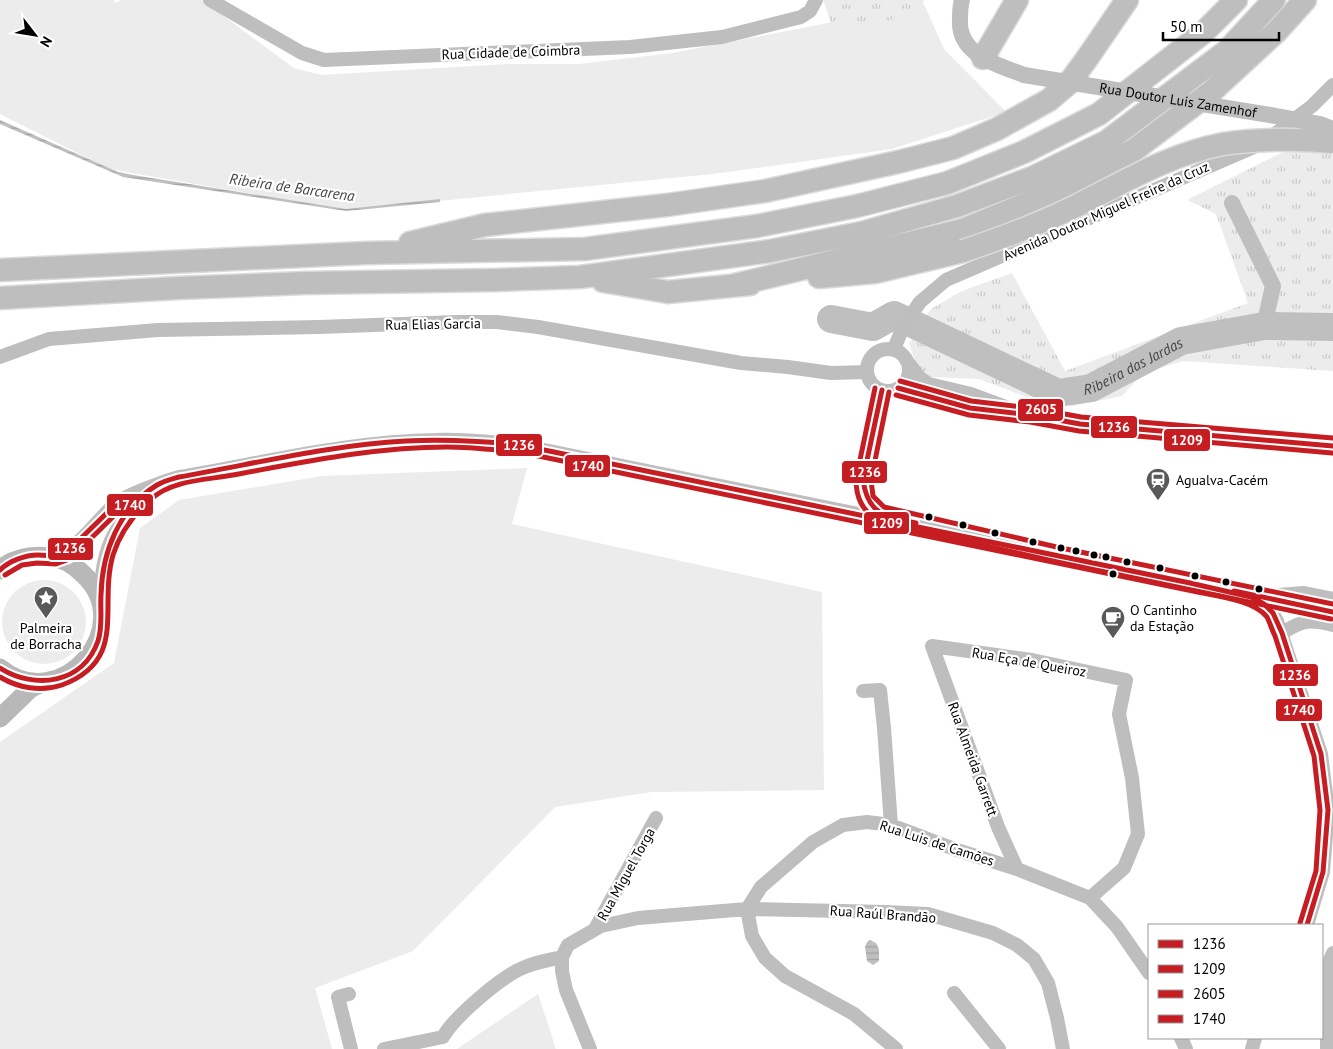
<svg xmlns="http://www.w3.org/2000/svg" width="1333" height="1049" viewBox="0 0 1333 1049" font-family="'PT Sans',sans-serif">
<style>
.green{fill:#ececec}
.park{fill:url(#park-tufts)}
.water{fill:url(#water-rules)}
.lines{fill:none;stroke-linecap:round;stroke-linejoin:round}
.canal{stroke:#bfbfbf;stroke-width:16}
.river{stroke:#bfbfbf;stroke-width:28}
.trunk-casing{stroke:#dbdbdb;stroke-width:25}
.minor{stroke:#bebebe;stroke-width:14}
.tertiary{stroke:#bebebe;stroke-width:16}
.secondary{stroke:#b8b8b8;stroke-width:19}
.trunk{stroke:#bebebe;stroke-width:22}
.trunk-bridge-casing{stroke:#dbdbdb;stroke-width:25;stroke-linecap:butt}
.tertiary-bridge{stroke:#bebebe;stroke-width:16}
.trunk-bridge{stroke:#bebebe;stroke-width:22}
.bus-1-casing{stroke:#fff;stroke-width:9}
.bus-2-casing{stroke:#fff;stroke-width:9}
.bus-3-casing{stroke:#fff;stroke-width:9}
.bus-4-casing{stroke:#fff;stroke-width:9}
.bus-1{stroke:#c61d23;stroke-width:5}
.bus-2{stroke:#c61d23;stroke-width:5}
.bus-3{stroke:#c61d23;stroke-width:5}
.bus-4{stroke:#c61d23;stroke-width:5}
.bus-dot{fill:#000;stroke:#fff;stroke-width:2}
.labels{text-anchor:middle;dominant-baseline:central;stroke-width:4.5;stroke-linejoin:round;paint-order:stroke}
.street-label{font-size:14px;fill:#000;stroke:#fff}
.poi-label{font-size:14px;fill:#000;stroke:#fff;text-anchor:start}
.water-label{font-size:15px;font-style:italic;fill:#444;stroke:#fff}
.line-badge{stroke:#fff;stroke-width:2}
.badge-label{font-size:14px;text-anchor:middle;font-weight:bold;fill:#fff}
</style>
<defs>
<pattern id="park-tufts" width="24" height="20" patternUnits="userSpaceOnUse" patternTransform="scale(1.25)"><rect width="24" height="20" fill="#ececec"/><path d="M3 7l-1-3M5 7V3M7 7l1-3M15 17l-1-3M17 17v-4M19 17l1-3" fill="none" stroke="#c9c9c9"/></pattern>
<pattern id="water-rules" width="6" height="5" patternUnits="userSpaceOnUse" patternTransform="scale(1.25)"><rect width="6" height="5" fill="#bfbfbf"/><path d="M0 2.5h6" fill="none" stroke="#a2a2a2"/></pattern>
</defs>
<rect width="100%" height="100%" fill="#fff"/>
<path class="green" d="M0,0h114l1,3 7,-3h80l92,68 27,7 186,-11h72l93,-11 141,-27 110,-24 21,47 62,63 -114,37 -179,25 -367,36 -237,-41 -109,-55z
M527,468l-15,56 310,68 2,198 -172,2 -97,15 -142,144 -98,37 17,61h-332v-307l114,-79 26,-135 39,-28 143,-24z
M2 622a42 42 0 1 1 84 0a42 42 0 1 1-84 0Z
M538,994l18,55h-99z"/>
<path class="park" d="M823,0h102c-4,3 -9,5 -13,8 -27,18 -49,22 -80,18z
M1303,142l30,6v223l-149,-10 -40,11 -22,24 -49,10 -33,-4 -61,-23 -51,-2 -12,-13 -7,-21 22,-34 31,-18 50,-18 53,98 183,-68 -32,-89 -29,-14z"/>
<path class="water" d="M0,120l118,52 15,3 213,34 94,-10v3l-94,9 -223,-34 -123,-53z
M870,940l6,3 3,6v12l-6,4 -6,-4 -2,-14 2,-5z"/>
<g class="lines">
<path class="canal" d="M1232,203l41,83 -9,40"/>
<path class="river" id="s1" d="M831,319l42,8 21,-12 164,78 33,-5 90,-47 83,-15 69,1"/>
<defs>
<path id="trunk" d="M983,58l34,-58
M410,243l75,-18 182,-20 98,-14 133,-29 55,-14 44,-19 52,-29 20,-17 17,-23 41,-60
M0,270l366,-17 219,-4 172,-23 100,-20 90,-23 77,-31 75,-38 105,-82 32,-32
M819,277l56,-5 88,-21
M603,281l65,11 82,-8
M735,285l228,-55 89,-37 82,-43 77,-58 66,-61 28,-31
M0,298l178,-10 126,-5 192,-3 84,-3 190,-26 91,-18 96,-27 77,-29 72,-35 121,-91 47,-51"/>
</defs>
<use href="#trunk" class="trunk-casing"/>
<path class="minor" d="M210,0l92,53 22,7 306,-13 92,-10 79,-20 9,-6 6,-11
M894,349l9,-22 17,-25 26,-22 317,-137 49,-37 21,-21
M867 370a21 21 0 1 1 42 0a21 21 0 1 1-42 0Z
M0,357l49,-18 109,-9 161,-3 138,-5h40l41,5 203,36 47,4 43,6 36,-1
M906,360l14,18 9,6 42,10 35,13
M898,388l72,20 61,7 49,9 253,22
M55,557c25,-10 40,-35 60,-53 11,-9 50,-23 64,-27 84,-14 171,-36 257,-37 28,-1 56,2 84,5l539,110 192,42c12,7 20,12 26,24l44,133 7,56 -5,62 -16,53
M1251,597l53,-4 29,6
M101,602c-1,-49 11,-75 46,-109
M1282,633c21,-13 27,-14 51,-8
M863,691l17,-1 4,38 7,97
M1017,869l-19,-42 -66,-181 100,14 94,20 -7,34 13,64 6,56 -14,34 -34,30
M595,929l61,-111
M954,993l45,56
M349,994l-11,3 13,52
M1181,1038l5,11
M384,1049l59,-12c11,-20 60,-62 82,-70 11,-5 25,-7 37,-10
M590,1049l-24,-59 -4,-19v-14l6,-12 33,-19 37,-8 109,-9 139,3 42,2 65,19 24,12 17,14 14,24 9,35 6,31
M896,1049l-42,-35 -69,-38 -20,-18 -13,-22 -5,-27 14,-22 52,-45 30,-17 24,-3 24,3 66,25 60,19 73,29 27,29 32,46
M1252,1049l3,-11
M1327,1049v-82l6,-14"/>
<path class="tertiary" d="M962,0c-2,6 -2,13 -2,20 -2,35 38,45 64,55"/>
<path class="secondary" d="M0,570c14,-13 32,-15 50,-13 13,1 24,8 33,17 57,52 -22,144 -83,94
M0,718l31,-30 13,-6"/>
<use href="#trunk" class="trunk"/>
<defs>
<path id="trunk-bridge" d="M963,251c39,-13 77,-27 113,-45 48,-24 94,-52 147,-62 37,-6 73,-5 110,-2"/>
</defs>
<use href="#trunk-bridge" class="trunk-bridge-casing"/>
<path class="tertiary-bridge" id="s2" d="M1024,75l246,40 50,9 13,5"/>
<use href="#trunk-bridge" class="trunk-bridge"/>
<defs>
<path id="bus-1" d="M898,388l72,20 61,7 49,9 253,22
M882,390l-19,89c4,35 22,38 53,44
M0,570c9,-9 25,-15 38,-15 13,0 15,3 28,-2l52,-51 9,-4
M1234,591l99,21
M0,668c35,22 83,16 98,-27 5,-15 2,-31 3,-46 1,-43 18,-87 56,-110 7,-4 15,-6 22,-8 75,-13 150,-32 227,-36 38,-2 76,0 114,4l670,138 61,14 13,7 9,9 9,20 39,121 7,56 -5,62 -16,53"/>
<path id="bus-2" d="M875,388l-19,91c0,19 6,31 22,42l179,41 274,57
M896,395l73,20 61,7 49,9 253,22"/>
<path id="bus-3" d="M900,381l71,20 61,7 49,9 252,21
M889,392l-18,88 2,16 11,11 177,41 272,56"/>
<path id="bus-4" d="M5,575l17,-10 15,-2 19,1 14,-5 52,-51 8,-3
M0,677c18,11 41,15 62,8 67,-25 36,-78 51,-130 7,-22 21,-41 38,-56 21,-19 55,-19 82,-24 71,-13 142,-28 214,-28 24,0 48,3 72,5l669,138c21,5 66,9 79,27 3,6 5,13 8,19l39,120 6,54 -4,61 -16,52"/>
</defs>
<use href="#bus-1" class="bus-1-casing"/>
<use href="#bus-2" class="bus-2-casing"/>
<use href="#bus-3" class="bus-3-casing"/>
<use href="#bus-4" class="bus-4-casing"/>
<use href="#bus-1" class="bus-1"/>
<use href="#bus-2" class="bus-2"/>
<use href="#bus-3" class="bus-3"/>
<use href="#bus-4" class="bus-4"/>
</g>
<defs>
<symbol id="station-pin" viewBox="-11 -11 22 30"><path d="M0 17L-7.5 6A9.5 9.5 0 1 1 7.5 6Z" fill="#595959" stroke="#fff"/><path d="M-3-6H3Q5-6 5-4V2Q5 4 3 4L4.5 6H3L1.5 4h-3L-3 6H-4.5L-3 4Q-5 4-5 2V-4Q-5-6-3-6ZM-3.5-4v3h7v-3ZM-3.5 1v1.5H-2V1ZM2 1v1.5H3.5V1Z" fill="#fff"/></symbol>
<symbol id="sight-pin" viewBox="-11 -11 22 30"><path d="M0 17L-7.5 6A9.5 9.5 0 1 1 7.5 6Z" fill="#595959" stroke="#fff"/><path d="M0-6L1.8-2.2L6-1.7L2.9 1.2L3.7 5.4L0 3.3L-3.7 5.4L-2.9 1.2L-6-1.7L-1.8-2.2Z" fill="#fff"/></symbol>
<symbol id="cafe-pin" viewBox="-11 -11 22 30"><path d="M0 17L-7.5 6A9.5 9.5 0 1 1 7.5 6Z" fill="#595959" stroke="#fff"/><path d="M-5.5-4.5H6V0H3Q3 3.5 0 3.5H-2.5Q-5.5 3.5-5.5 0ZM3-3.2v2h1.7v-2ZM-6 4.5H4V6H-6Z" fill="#fff"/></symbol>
</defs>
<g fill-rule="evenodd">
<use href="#station-pin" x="1144" y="466" width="28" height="38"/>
<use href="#sight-pin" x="32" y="584" width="28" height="38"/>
<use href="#cafe-pin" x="1099" y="604" width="28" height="38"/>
</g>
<g class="bus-dot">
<circle cx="929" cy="517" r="4.5"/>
<circle cx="963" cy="525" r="4.5"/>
<circle cx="995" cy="533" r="4.5"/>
<circle cx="1033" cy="542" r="4.5"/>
<circle cx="1061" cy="548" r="4.5"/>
<circle cx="1076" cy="551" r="4.5"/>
<circle cx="1094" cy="555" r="4.5"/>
<circle cx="1106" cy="557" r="4.5"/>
<circle cx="1127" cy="562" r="4.5"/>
<circle cx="1160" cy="568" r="4.5"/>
<circle cx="1113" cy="574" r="4.5"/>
<circle cx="1195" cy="576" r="4.5"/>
<circle cx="1226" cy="582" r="4.5"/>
<circle cx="1259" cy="589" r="4.5"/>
</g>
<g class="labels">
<g class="street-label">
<text transform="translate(511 52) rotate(-2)">Rua Cidade de Coimbra</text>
<text stroke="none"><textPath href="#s2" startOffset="156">Rua Doutor Luis Zamenhof</textPath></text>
<text transform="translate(1106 211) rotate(-24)">Avenida Doutor Miguel Freire da Cruz</text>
<text transform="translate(433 324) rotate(-1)">Rua Elias Garcia</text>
<text transform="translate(1029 662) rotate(10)">Rua Eça de Queiroz</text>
<text transform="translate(973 759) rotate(70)">Rua Almeida Garrett</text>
<text transform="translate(937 843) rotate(18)">Rua Luis de Camões</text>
<text transform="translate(626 874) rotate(-61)">Rua Miguel Torga</text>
<text transform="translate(883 914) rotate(4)">Rua Raúl Brandão</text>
</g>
<g class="poi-label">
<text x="1176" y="480">Agualva-Cacém</text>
<text x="1130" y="610">O Cantinho<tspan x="1130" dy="16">da Estação</tspan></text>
<text x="46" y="628" text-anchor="middle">Palmeira<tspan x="46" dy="16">de Borracha</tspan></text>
</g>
<g class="water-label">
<text transform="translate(292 187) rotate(8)">Ribeira de Barcarena</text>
<text stroke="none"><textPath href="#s1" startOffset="329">Ribeira das Jardas</textPath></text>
</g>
</g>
<g class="line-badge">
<rect x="1017" y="398" width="47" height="24" rx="5" fill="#c61d23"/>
<rect x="1090" y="415" width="48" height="24" rx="5" fill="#c61d23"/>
<rect x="1163" y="428" width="48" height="24" rx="5" fill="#c61d23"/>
<rect x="495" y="433" width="48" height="24" rx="5" fill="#c61d23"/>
<rect x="564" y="454" width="47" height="24" rx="5" fill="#c61d23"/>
<rect x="841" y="460" width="47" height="24" rx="5" fill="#c61d23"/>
<rect x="106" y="493" width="48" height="24" rx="5" fill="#c61d23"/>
<rect x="863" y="511" width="47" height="24" rx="5" fill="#c61d23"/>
<rect x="47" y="537" width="47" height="24" rx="5" fill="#c61d23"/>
<rect x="1272" y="663" width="47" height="24" rx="5" fill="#c61d23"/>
<rect x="1275" y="698" width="48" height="24" rx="5" fill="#c61d23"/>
</g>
<g class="badge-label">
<text x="1041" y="414">2605</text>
<text x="1114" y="432">1236</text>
<text x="1187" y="445">1209</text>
<text x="519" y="450">1236</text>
<text x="588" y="471">1740</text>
<text x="865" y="477">1236</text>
<text x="130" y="510">1740</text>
<text x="887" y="528">1209</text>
<text x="70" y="553">1236</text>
<text x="1295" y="680">1236</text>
<text x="1299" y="715">1740</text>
</g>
<rect x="1148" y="924" width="175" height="115" fill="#ffffff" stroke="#999999"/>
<rect x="1158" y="940" width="25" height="8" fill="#c61d23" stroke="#999999"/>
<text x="1193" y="949" font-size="15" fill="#000000">1236</text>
<rect x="1158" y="965" width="25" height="8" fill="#c61d23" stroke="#999999"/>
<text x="1193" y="974" font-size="15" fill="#000000">1209</text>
<rect x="1158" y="990" width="25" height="8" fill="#c61d23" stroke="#999999"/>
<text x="1193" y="999" font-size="15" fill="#000000">2605</text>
<rect x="1158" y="1015" width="25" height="8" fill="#c61d23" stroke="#999999"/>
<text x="1193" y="1024" font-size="15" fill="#000000">1740</text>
<g transform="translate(35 35) rotate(121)" stroke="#ffffff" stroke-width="4" paint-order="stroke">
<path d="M0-4L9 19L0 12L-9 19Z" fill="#000000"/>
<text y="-8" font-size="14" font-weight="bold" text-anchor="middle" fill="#000000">N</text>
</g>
<path d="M1163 32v8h116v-8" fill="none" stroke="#000000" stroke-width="2.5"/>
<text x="1170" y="32" font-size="15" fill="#000000" stroke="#ffffff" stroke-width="4" paint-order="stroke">50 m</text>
</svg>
